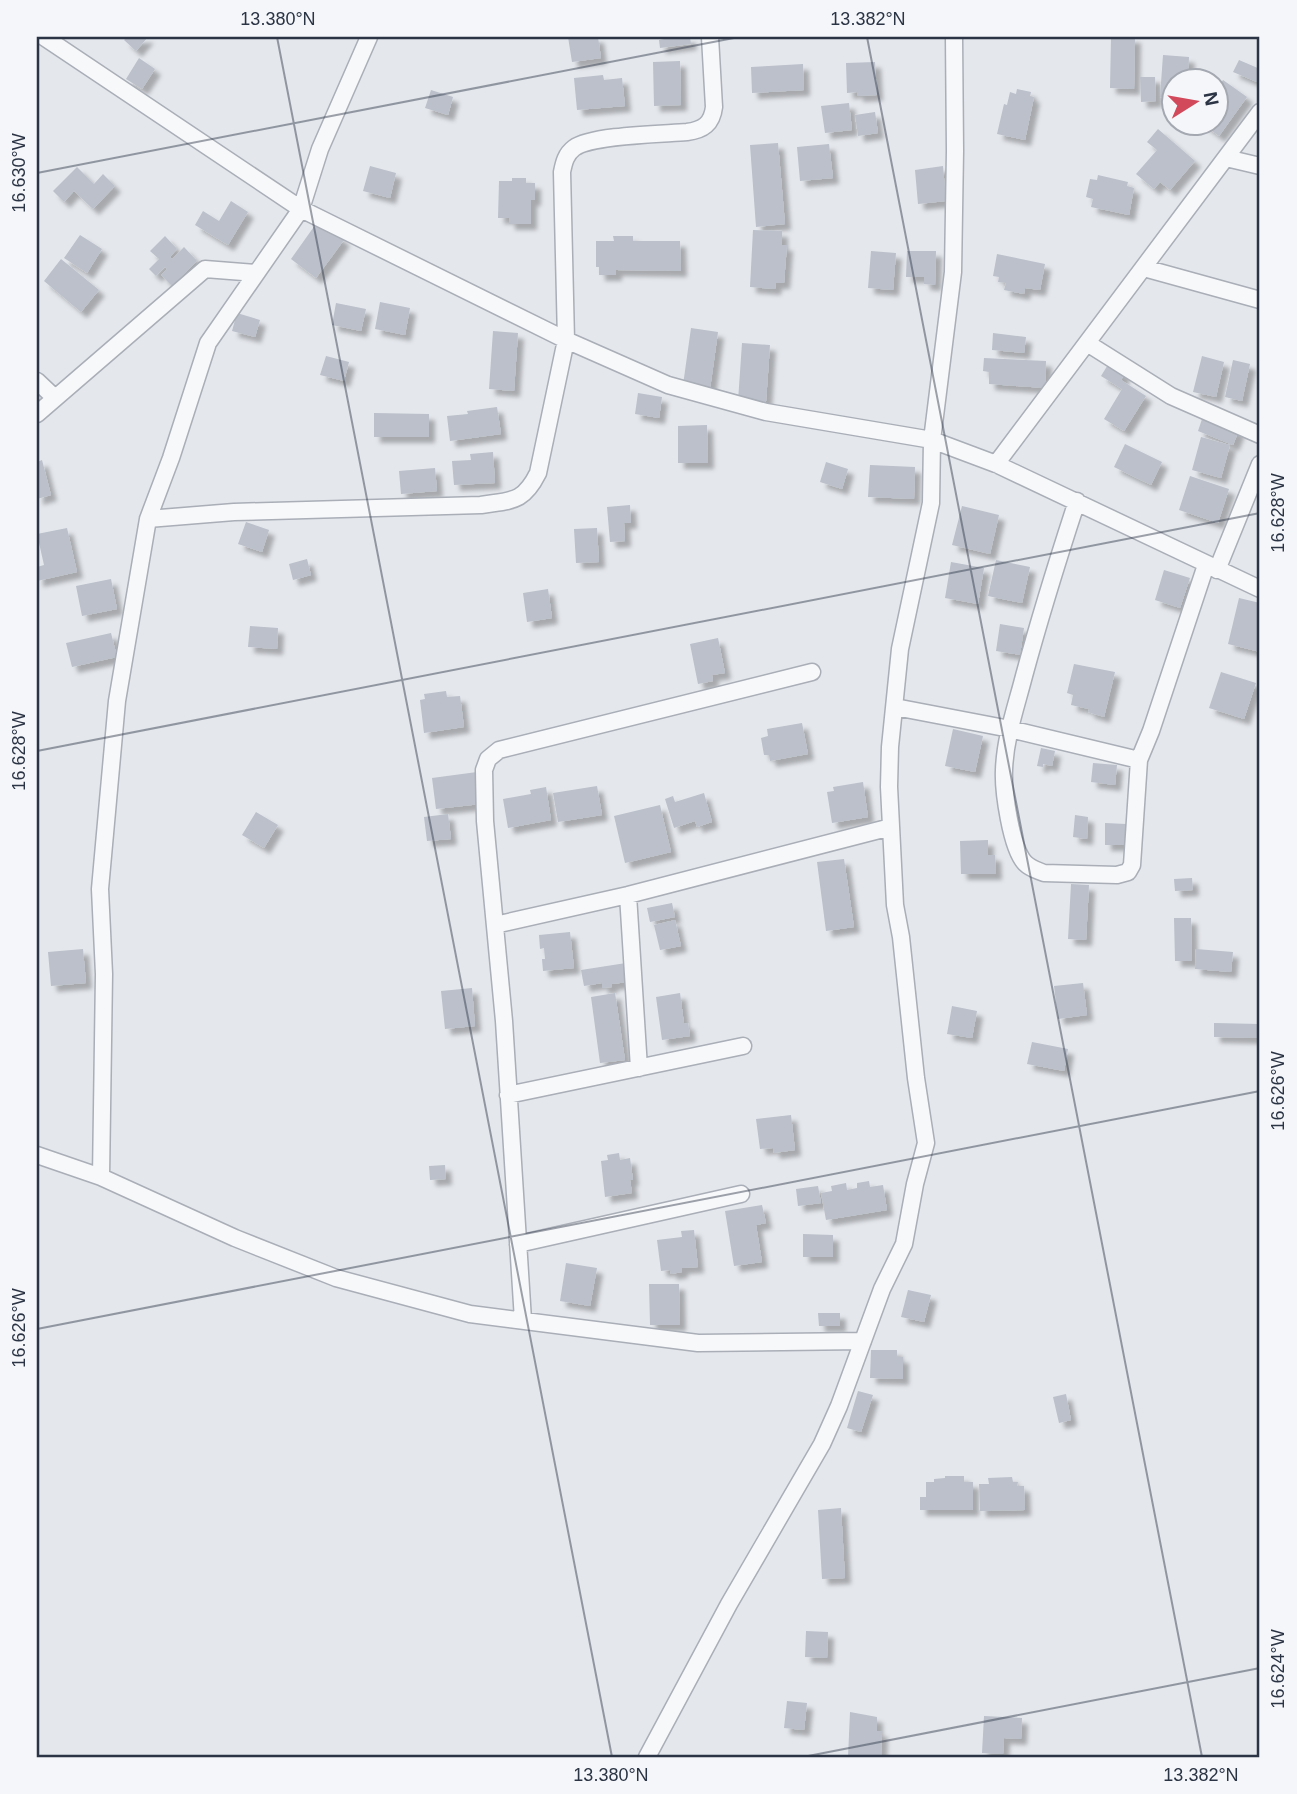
<svg xmlns="http://www.w3.org/2000/svg" width="1297" height="1794" viewBox="0 0 1297 1794" font-family="Helvetica,sans-serif">
<style>
.building{fill:#bbc0ca;filter:url(#shadow)}
.lines{fill:none;stroke-linecap:round;stroke-linejoin:round}
.street-casing{stroke:#a9aeb7;stroke-width:19}
.street{stroke:#f7f8fa;stroke-width:16}
.ticks{fill:none;stroke:#2b3445;stroke-width:2;stroke-opacity:0.45}
.neatline{fill:none;stroke:#2b3445;stroke-width:2.5}
.ticks-label{font-size:18px;text-anchor:middle;fill:#2b3445}
</style>
<defs>
<filter id="shadow"><feDropShadow dx="6" dy="6" stdDeviation="2" flood-color="#0004"/></filter>
</defs>
<rect width="100%" height="100%" fill="#e4e7ec"/>
<path class="building" d="M127,37h21l-12,14 -12,-11z
M568,37h30l3,21 -29,4z
M663,37h27l1,7 -31,4 -1,-8 5,-1z
M1111,37h24l-1,52 -24,-1z
M1163,55l26,2 -1,23h-14v18l-14,-1z
M139,58l16,11 -13,20 -16,-10z
M1239,60l21,9 -3,13 -24,-10z
M680,61l1,44 -27,1 -1,-44z
M875,62l2,33 -20,1v-4l-10,1 -1,-30z
M803,64l1,26 -52,3 -1,-26z
M603,75l1,5 18,-2 3,28 -48,4 -3,-32z
M1140,77h15l1,24 -15,1z
M1223,80l24,17 -28,39 -19,-14h16v-38l3,2z
M1017,89l14,3 -1,4 4,1 -9,43 -28,-6 7,-30 3,1 3,-13 6,2z
M431,90l22,7 -5,18 -23,-7z
M849,103l3,27 -27,3 -4,-27z
M875,112l3,21 -20,3 -3,-21z
M1158,129l37,32 -25,29 -10,-8 -6,7 -18,-15 21,-24 -10,-8z
M778,143l7,81 -29,3 -6,-82z
M829,144l4,34 -33,3 -3,-34z
M370,166l26,7 -6,25 -27,-7z
M943,166l3,35 -28,3 -3,-34z
M77,167l17,17 9,-10 12,12 -22,23 -19,-18 -10,11 -11,-11z
M1098,175l30,7 -1,4 7,2 -5,27 -38,-8 2,-8 -7,-2 4,-18 7,1z
M512,178h14v5h9v17h-4v24h-22v-6h-11l1,-37h13z
M231,201l17,11 -20,33 -33,-20 8,-14 16,10z
M318,221l26,19 -28,38 -25,-19z
M753,230l29,1v14h5l-3,38h-8l-1,6 -25,-2z
M80,235l22,14 -15,24 -23,-15z
M165,236l12,13 -7,8 2,2 12,-12 13,14 -25,25 -11,-11 6,-6 -2,-2 -9,9 -7,-7 10,-10 -9,-8z
M613,236h20v5h47l1,30 -65,-1v5h-17v-8h-3v-26h18z
M871,251l25,2 -3,37 -25,-2z
M907,251h29l-1,34 -11,-1v-7h-18z
M997,254l48,10 -5,26 -15,-2 -1,6 -20,-4 2,-7 -8,-1 1,-5 -6,-1z
M61,259l38,31 -18,22 -37,-31z
M380,302l30,6 -5,27 -30,-6z
M336,303l30,6 -5,22 -29,-6z
M237,313l23,7 -5,17 -23,-6z
M691,328l27,4 -8,57 -27,-4z
M493,331l25,2 -4,58 -25,-2z
M993,333l33,4 -2,16 -32,-3z
M742,343l28,2 -4,57 -28,-1z
M326,356l23,6 -5,19 -24,-6z
M1202,356l22,6 -8,35 -23,-5z
M984,358l62,3 -1,27 -56,-4v-12l-6,-1z
M1233,360l17,4 -8,37 -17,-4z
M1109,363l16,10 -4,7 25,16 -22,35 -20,-12 18,-30 -21,-13z
M638,393l24,4 -3,21 -24,-4z
M497,407l4,27 -51,7 -3,-25 21,-2 -1,-3z
M374,413l55,1v23h-55z
M1203,416l36,14 -6,15 -35,-14z
M707,425l1,38h-30v-37z
M1201,437l29,8 -9,33 -29,-8z
M1125,444l37,18 -11,23 -37,-18z
M493,452l2,31 -41,2 -2,-24 19,-1 -1,-6z
M42,460l9,35 -14,4v-37z
M826,462l22,7 -6,20 -22,-7z
M870,465l45,2 -1,32 -46,-2z
M435,468l2,23 -36,3 -2,-23z
M1190,476l39,13 -11,34 -39,-13z
M630,505l1,18h-7l1,18 -15,1 -3,-35z
M962,506l37,9 -9,39 -38,-9z
M246,522l23,8 -7,22 -24,-8z
M67,528l10,44 -40,9v-14l7,-2 -7,-31z
M597,528l2,34 -23,1 -2,-34z
M307,559l4,16 -18,5 -4,-16z
M996,560l34,7 -8,36 -34,-7z
M951,562l33,6 -6,36 -33,-6z
M1164,570l26,8 -10,30 -25,-8z
M111,579l6,30 -35,7 -6,-30z
M548,589l4,29 -25,4 -4,-29z
M1239,598l21,5v49l-32,-8z
M1000,624l24,4 -4,27 -24,-4z
M250,626l28,2 -1,21 -29,-2z
M111,633l6,24 -45,10 -6,-24z
M718,638l7,35 -13,2 1,6 -15,3 -8,-40z
M1074,664l41,8 -11,45 -16,-5 1,-3 -18,-4 2,-10 -6,-2z
M1221,672l35,11 -12,36 -35,-11z
M446,691l1,6 13,-1 4,31 -40,6 -4,-33 5,-1 -1,-5z
M802,723l6,31 -38,7 -1,-6h-5l-3,-17 7,-2 -1,-7z
M953,729l30,7 -8,36 -30,-6z
M1041,748l14,3 -3,15 -9,-2v3l-6,-1z
M1093,763l24,2 -2,20 -24,-3z
M477,772l4,32 -45,5 -4,-31z
M863,782l5,35 -36,6 -5,-31 7,-1 -1,-4z
M597,786l5,29 -44,7 -5,-29z
M546,787l5,33 -43,8 -5,-29 28,-5 -1,-4z
M704,793l8,29 -15,5 -2,-6 -21,7 -9,-29 8,-3 2,6z
M660,805l11,47 -46,11 -11,-47z
M256,812l22,13 -14,23 -22,-13z
M448,814l3,25 -24,2 -3,-24z
M1075,815l13,2 -1,22 -14,-2z
M1105,823l21,1 -1,21h-20z
M988,840v15h7l1,19h-35l-1,-33z
M844,859l10,68 -28,4 -9,-69z
M1192,878l1,12 -18,1 -1,-12z
M1071,884l18,1 -3,55 -18,-1z
M672,903l3,14 -25,5 -3,-14z
M1174,918h17l1,43h-17z
M675,920l6,26 -21,4 -6,-25z
M570,932l4,36 -31,3 -1,-12h3l-1,-11 -4,1 -1,-14z
M83,949l3,34 -35,3 -3,-34z
M1196,949l37,3 -2,20 -36,-3z
M626,963l2,19 -16,2v3l-10,1v-5l-18,3 -3,-16z
M1083,983l4,32 -29,4 -4,-33z
M472,988l3,38 -30,3 -4,-38z
M615,993l10,67 -25,3 -9,-66z
M680,993l4,31 4,-1 2,13 -28,4 -6,-43z
M952,1006l25,5 -5,27 -25,-4z
M1214,1023l46,1v14l-46,-1z
M1032,1042l36,7 -4,22 -37,-7z
M791,1115l4,35 -21,3 -1,-5 -13,1 -4,-30z
M619,1153l1,7 10,-2 3,22h-3l2,13 -27,4 -4,-36 7,-1 -1,-5z
M445,1165l1,14 -16,1 -1,-14z
M869,1181l1,6 13,-2 4,25 -61,10 -5,-27 11,-2 -1,-5 15,-3 1,7 10,-2v-5z
M818,1186l3,17 -23,3 -2,-17z
M762,1205l4,18 -10,2 6,37 -28,4 -9,-55z
M694,1230l4,37 -16,1v4l-11,2 -1,-4 -9,1 -4,-31 25,-3 -1,-6z
M803,1234l30,1v22h-30z
M566,1263l31,5 -7,38 -30,-5z
M649,1284h30l1,41h-30z
M908,1290l23,5 -7,27 -23,-5z
M818,1313h22v13h-21z
M871,1350h26v7h6v22l-33,-1z
M858,1391l15,4 -12,37 -14,-4z
M1066,1394l5,26 -12,3 -6,-26z
M945,1476h19v6h9v28h-53v-13h6v-15h8v-3l11,-1z
M1012,1477l1,5h5l-1,4h7l1,24 -45,1 -1,-27h10l-1,-6z
M841,1508l4,70 -23,1 -4,-69z
M806,1631l22,1 -1,26 -22,-1z
M787,1701l20,2 -3,27 -20,-2z
M850,1712l27,5v14h5l-1,26h-33z
M984,1716l38,2 -1,21 -17,-1 -1,16 -21,-1z"/>
<g class="lines">
<defs>
<path id="street" d="M44,37l257,172 265,131 102,45 98,27 166,28 64,24 264,125
M1226,158l34,8
M1144,268l116,32
M1087,343l84,53 89,39
M37,381l18,17
M37,414l168,-145 51,4
M996,464l264,-352
M1077,501c-19,58 -37,116 -53,175 -8,31 -19,62 -20,94 -1,21 7,78 21,93 6,6 12,7 19,10l73,2 11,-3 4,-7 7,-105 12,-29 55,-166
M148,519l86,-7 247,-7c31,-5 42,-2 57,-32l28,-133 -4,-168c2,-10 4,-18 12,-24 17,-13 89,-14 113,-16 16,-2 25,-8 27,-25l-4,-70
M1217,570l43,-106
M895,707l115,22 129,31
M628,895l11,173
M495,925l133,-30 263,-68
M508,1095l235,-49
M37,1155l64,22 134,61 101,40 134,36 228,29 165,-2
M101,1177l3,-203 -4,-85 17,-188 31,-182 23,-61 37,-115 93,-134 19,-60 49,-112
M518,1244l223,-50
M523,1320l-19,-299 -19,-200 -1,-51 4,-11 11,-9 313,-78
M647,1757l82,-153 93,-160 17,-38 43,-117 22,-45 11,-60 11,-41 -10,-65 -15,-141 -6,-32 -6,-118 1,-40 10,-98 31,-146 1,-63 21,-168 2,-121 -1,-114"/>
</defs>
<use href="#street" class="street-casing"/>
<use href="#street" class="street"/>
</g>
<path class="ticks" d="M277,37l335,1720M867,37l335,1720M37,173l702,-136M37,751l1223,-238M37,1329l1223,-238M803,1757l457,-89"/>
<rect width="1297" height="1794" fill="none" stroke="#f4f6f9" stroke-width="77"/>
<g transform="translate(1195 102) rotate(79)"><circle r="33" fill="#f4f6f9" stroke="#a4a8b1" stroke-width="2"/>
<path d="M0-5L12 26L0 18L-12 26Z" fill="#d1495b"/>
<text y="-10" font-size="19" font-weight="bold" text-anchor="middle" fill="#2b3445">N</text>
</g>
<rect x="38" y="38" width="1220" height="1718" class="neatline"/>
<g class="ticks-label">
<text x="278" y="25">13.380°N</text>
<text x="868" y="25">13.382°N</text>
<text transform="translate(19 173) rotate(-90)" y="6">16.630°W</text>
<text transform="translate(1278 513) rotate(-90)" y="6">16.628°W</text>
<text transform="translate(19 751) rotate(-90)" y="6">16.628°W</text>
<text transform="translate(1278 1091) rotate(-90)" y="6">16.626°W</text>
<text transform="translate(19 1328) rotate(-90)" y="6">16.626°W</text>
<text transform="translate(1278 1669) rotate(-90)" y="6">16.624°W</text>
<text x="611" y="1781">13.380°N</text>
<text x="1201" y="1781">13.382°N</text>
</g>
</svg>
